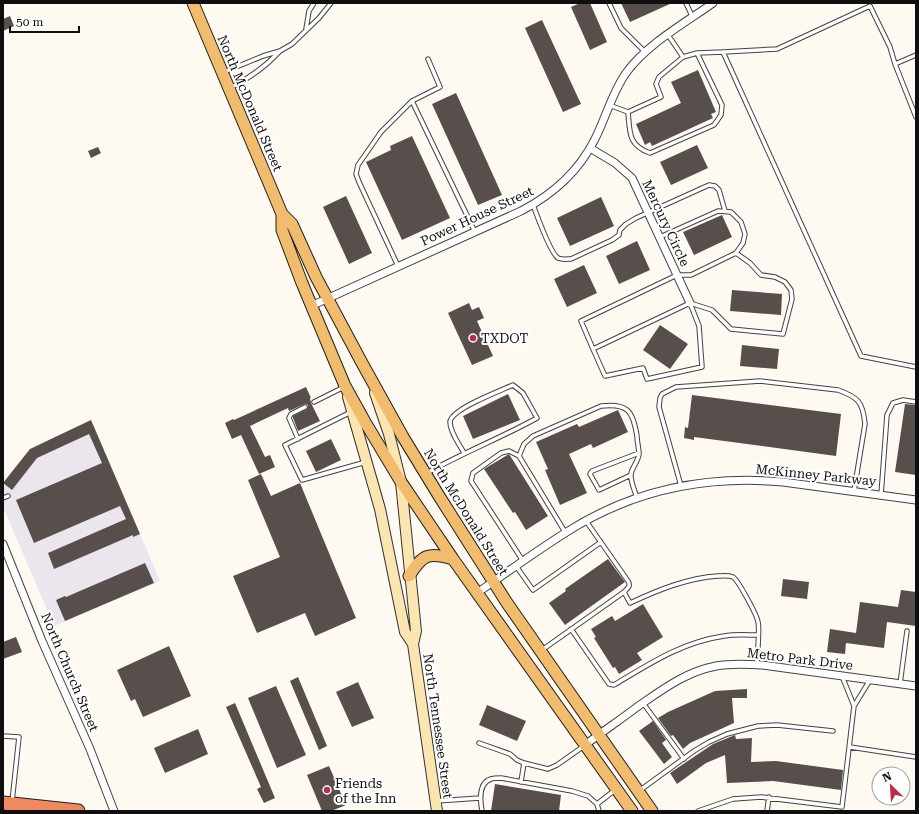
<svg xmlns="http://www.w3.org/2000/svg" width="919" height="814" viewBox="0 0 919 814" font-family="'Roboto Serif',serif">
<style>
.industrial{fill:#ebe5ed}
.building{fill:#584f4c}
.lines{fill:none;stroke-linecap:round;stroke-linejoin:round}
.lane-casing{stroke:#424242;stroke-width:5.5}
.street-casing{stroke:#424242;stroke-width:9}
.secondary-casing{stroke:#313131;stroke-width:12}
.primary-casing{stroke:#202020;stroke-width:13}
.highway-casing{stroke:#202020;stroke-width:15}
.lane{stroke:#fff;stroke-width:3.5}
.street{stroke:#fff;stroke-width:7}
.secondary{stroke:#fbe6b1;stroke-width:10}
.primary{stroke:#f2bc6f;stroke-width:11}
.highway{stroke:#ed8a62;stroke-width:13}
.poi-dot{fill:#ba2d4c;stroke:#fff;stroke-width:1.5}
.labels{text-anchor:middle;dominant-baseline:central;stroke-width:4;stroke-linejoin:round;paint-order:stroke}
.street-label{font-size:13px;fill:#0f0f0f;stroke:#fff}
.poi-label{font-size:13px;fill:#0f0f0f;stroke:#fff;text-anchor:start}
</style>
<rect width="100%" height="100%" fill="#fefaf2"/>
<path class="industrial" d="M91,420l69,161 -106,45 -51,-119v-24l27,-34z"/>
<path class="building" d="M580,3h10l17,39 -17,8 -19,-43z
M621,3h51l-42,19z
M10,16l4,10 -11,5v-12z
M542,20l39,84 -18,8 -38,-84z
M698,70l18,42 -5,2 2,4 -61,28 -2,-4 -5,3 -9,-21 45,-21 -10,-21z
M456,93l46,102 -24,10 -46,-101z
M412,136l38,82 -48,22 -36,-78 25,-12 -1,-4z
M697,145l11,23 -37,17 -11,-23z
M98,147l3,6 -10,5 -3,-7z
M346,196l26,57 -23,11 -26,-57z
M601,197l13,29 -44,20 -13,-28z
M722,215l10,22 -38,18 -11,-23z
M637,241l13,29 -31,14 -13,-28z
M584,265l13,28 -30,14 -13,-28z
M732,290l50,4 -1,21 -51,-4z
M469,303l3,7 7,-3 5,11 -7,3 16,35 -21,9 -24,-52z
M660,325l28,19 -18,25 -27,-19z
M742,345l37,4 -2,20 -37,-3z
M306,387l5,11h-1l1,5 9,18 -22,10 -5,-13v-2l14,-7 1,-4 -3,-1 -16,7 -1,-3 -38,18 15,31 5,-2 5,12 -16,7 -18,-39 -9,4 -7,-16 8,-4 1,1z
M508,394l12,26 -47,19 -10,-23z
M692,395l149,19 -5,42 -142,-19v3l-10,-2 1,-11 3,1z
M905,404l11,1v70l-21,-3z
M618,410l10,22 -35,16 -2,-4 -22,10 18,39 -27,12 -15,-35 3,-1 -12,-27 41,-18 2,3z
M91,420l49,114 -7,3v-2l-79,34 -6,-16 78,-34 -6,-13 -86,37 -18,-43 86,-37 -13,-29 -52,24 -25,32 -9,-7 27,-34z
M331,439l10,21 -25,12 -10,-21z
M509,454l39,62 -22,14 -11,-18 -2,1 -29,-44z
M261,474l10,22 29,-13 56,135 -41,18 -10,-23 -48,20 -24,-57 47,-19 -32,-77z
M608,559l17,23 -60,43 -16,-22 17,-12 -1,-2z
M145,563l9,20 -89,38 -9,-21 9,-4 1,1z
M783,579l26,3 -2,17 -26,-3z
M901,590l15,2v34l-29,-4 -3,26 -38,-5 -1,11 -18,-2 3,-23 26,4 4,-31 38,5z
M643,604l20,33 -26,16 5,7 -23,14 -4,-7 -2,1 -19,-30 2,-1 -5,-8 21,-13 3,5z
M16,637l6,15 -19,7v-17z
M169,646l22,50 -48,21 -8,-18 -4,2 -14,-31z
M298,677l29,69 -8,4 -29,-69z
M358,682l16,36 -22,9 -16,-35z
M276,686l30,69 -29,13 -29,-70z
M747,689v9h-15l2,25 -44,20 -7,6 -10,-14 -2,1 -13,-18 10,-6 47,-21z
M235,703l40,95 -11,5 -7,-14 4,-2 -35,-80z
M487,705l39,16 -9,20 -38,-16z
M653,721l13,19 -4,3 10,14 -8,7 -25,-33z
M198,729l10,25 -43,19 -11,-25z
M735,735l1,4 16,-1 -1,24 25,-1 67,9 -2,20 -68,-9 -46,2 -2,-28 -19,8 -29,21 -7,-11 43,-29z
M329,766l17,39 -15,6h-9l-15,-36z
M495,784l66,11 -2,16h-68z"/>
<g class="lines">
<defs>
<path id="lane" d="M609,3l12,25 24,24
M686,3l6,13
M306,29l3,-18 5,-8
M723,52l54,-3 93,-43 20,41 5,17
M697,53l26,-1 138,304 55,11
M916,55l-21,9 21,53
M224,72l39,-16 17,-5 12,-7 27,-26 12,-15
M230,88c20,-10 34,-20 49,-36
M412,101l63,131
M609,105l19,7 33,-15 -5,-13 3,-7 24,-20 -15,-22
M628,112c2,21 0,33 22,41l64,-28 7,-10 1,-10 -25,-52 -14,4
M533,205c4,10 17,48 25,53 4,2 9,1 13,1l41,-19 7,-5 1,-5 6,-6 10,-6 73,-33 6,1 4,4 6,21
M660,237l58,-26 13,1 10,10 4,12 -2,9 -7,10 -45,22h-14l-96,46 12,28 97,-46 22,7 19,19 52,5 9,-35 -1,-9 -6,-8 -10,-5 -14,-2 -11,-12 -14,-10
M398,266l-39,-84 -3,-8 2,-9 23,-33 31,-31 28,-14 -12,-28
M593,349l12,27 38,-8 4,11 55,-12 -3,-41 -9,-23
M314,402l30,-15
M351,412l-66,33 17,35 64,-18
M298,439l-9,-21 2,-4 14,-7
M519,456l-10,-5 -8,2 -28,20 -2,8 52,80
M427,473c35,-20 74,-35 110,-55l-14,-25 -10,-8c-13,6 -62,24 -63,37 0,11 10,23 14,31
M631,475l-32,15 -9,-16 2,-3 47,-18
M681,486l-22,-79 1,-9 2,-4 14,-7 84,-6 78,9c20,7 25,12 27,34l-11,67
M881,495l6,-80 6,-12 10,-3 13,2
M3,498l5,-2
M586,521l42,60c3,5 0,7 -4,11
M565,532l-46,-76 5,-12 9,-8 68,-30c27,-3 32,5 36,30 0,6 2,12 2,18 -1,8 -7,13 -8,20 -1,7 4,17 6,24
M516,566l17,24 68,-48
M571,629l38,55 5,1c35,-21 68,-43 110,-49 11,-2 23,-1 34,-1
M542,650l82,-58 6,11c28,-13 57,-25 88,-27 4,0 10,-1 15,1 5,3 24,38 25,45 2,7 -1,33 -1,42
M842,676l12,30
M900,684l7,-53
M643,703l41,56
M3,736l16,1 -7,65
M479,743l31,11 7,6 7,3 24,6 9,-4 27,-19
M850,747l66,10
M521,782l3,-19
M639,791l55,-40 15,-9 18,-8 31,-8 19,-1 56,6
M436,801l44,-3
M597,804l18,-14
M482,811c-2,-11 -4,-28 9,-32 2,-1 7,-1 10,-1l71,13 16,5 9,8 2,7
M698,811l35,-12 28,-2 81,10 12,-101 16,-26
M767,811l2,-14"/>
<path id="street" d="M590,148l25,15 17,15 58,125
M311,306l210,-95c31,-16 58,-40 74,-72 11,-22 17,-46 31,-66 21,-29 59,-50 87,-70
M3,544l39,97 48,108 24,62
M477,593c29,-20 58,-41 88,-60 67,-43 140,-58 218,-51l133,18
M585,745c17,-13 35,-25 52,-38 25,-17 48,-35 79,-41 15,-3 31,-2 46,-1l154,21"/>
<path id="secondary" d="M375,393l14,41 12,48 15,149 -3,13 24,167
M348,397l32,112 25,123 8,12"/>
<path id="primary" d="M193,3l89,211 10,10 24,53 46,86 41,74 36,59 68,107 145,208
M282,214v16l20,53 43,103 20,36 36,60 52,77 179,252
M409,576c14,-22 19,-24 44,-17"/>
<path id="highway" d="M3,803l75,8"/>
</defs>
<use href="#lane" class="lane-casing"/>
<use href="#street" class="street-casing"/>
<use href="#secondary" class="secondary-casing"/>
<use href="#primary" class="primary-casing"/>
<use href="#highway" class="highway-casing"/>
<use href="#lane" class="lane"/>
<use href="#street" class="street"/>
<use href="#secondary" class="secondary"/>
<use href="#primary" class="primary"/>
<use href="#highway" class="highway"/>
</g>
<g class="poi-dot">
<circle cx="473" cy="338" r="4"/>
<circle cx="327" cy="790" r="4"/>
</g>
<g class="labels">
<g class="street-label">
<text transform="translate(250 103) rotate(67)">North McDonald Street</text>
<text transform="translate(477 216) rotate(-25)">Power House Street</text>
<text transform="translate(666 223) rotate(65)">Mercury Circle</text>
<text transform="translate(816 475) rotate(6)">McKinney Parkway</text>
<text transform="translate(466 512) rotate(58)">North McDonald Street</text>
<text transform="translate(800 659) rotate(7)">Metro Park Drive</text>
<text transform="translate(70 672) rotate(67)">North Church Street</text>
<text transform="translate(438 726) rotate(82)">North Tennessee Street</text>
</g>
<g class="poi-label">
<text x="481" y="338">TXDOT</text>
<text x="335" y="783">Friends<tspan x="335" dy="15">of the Inn</tspan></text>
</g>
</g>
<rect width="919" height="814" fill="none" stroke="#0f0f0f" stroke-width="8"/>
<g transform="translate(891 786) rotate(335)"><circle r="19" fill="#ffffff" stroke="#9f9f9f"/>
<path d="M0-3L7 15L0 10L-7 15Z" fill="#ba2d4c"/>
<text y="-6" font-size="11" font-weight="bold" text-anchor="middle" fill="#0f0f0f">N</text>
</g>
<path d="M10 26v6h69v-6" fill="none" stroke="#0f0f0f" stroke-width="2"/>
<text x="16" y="26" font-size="12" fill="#0f0f0f" stroke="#ffffff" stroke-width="3" paint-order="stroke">50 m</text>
</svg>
